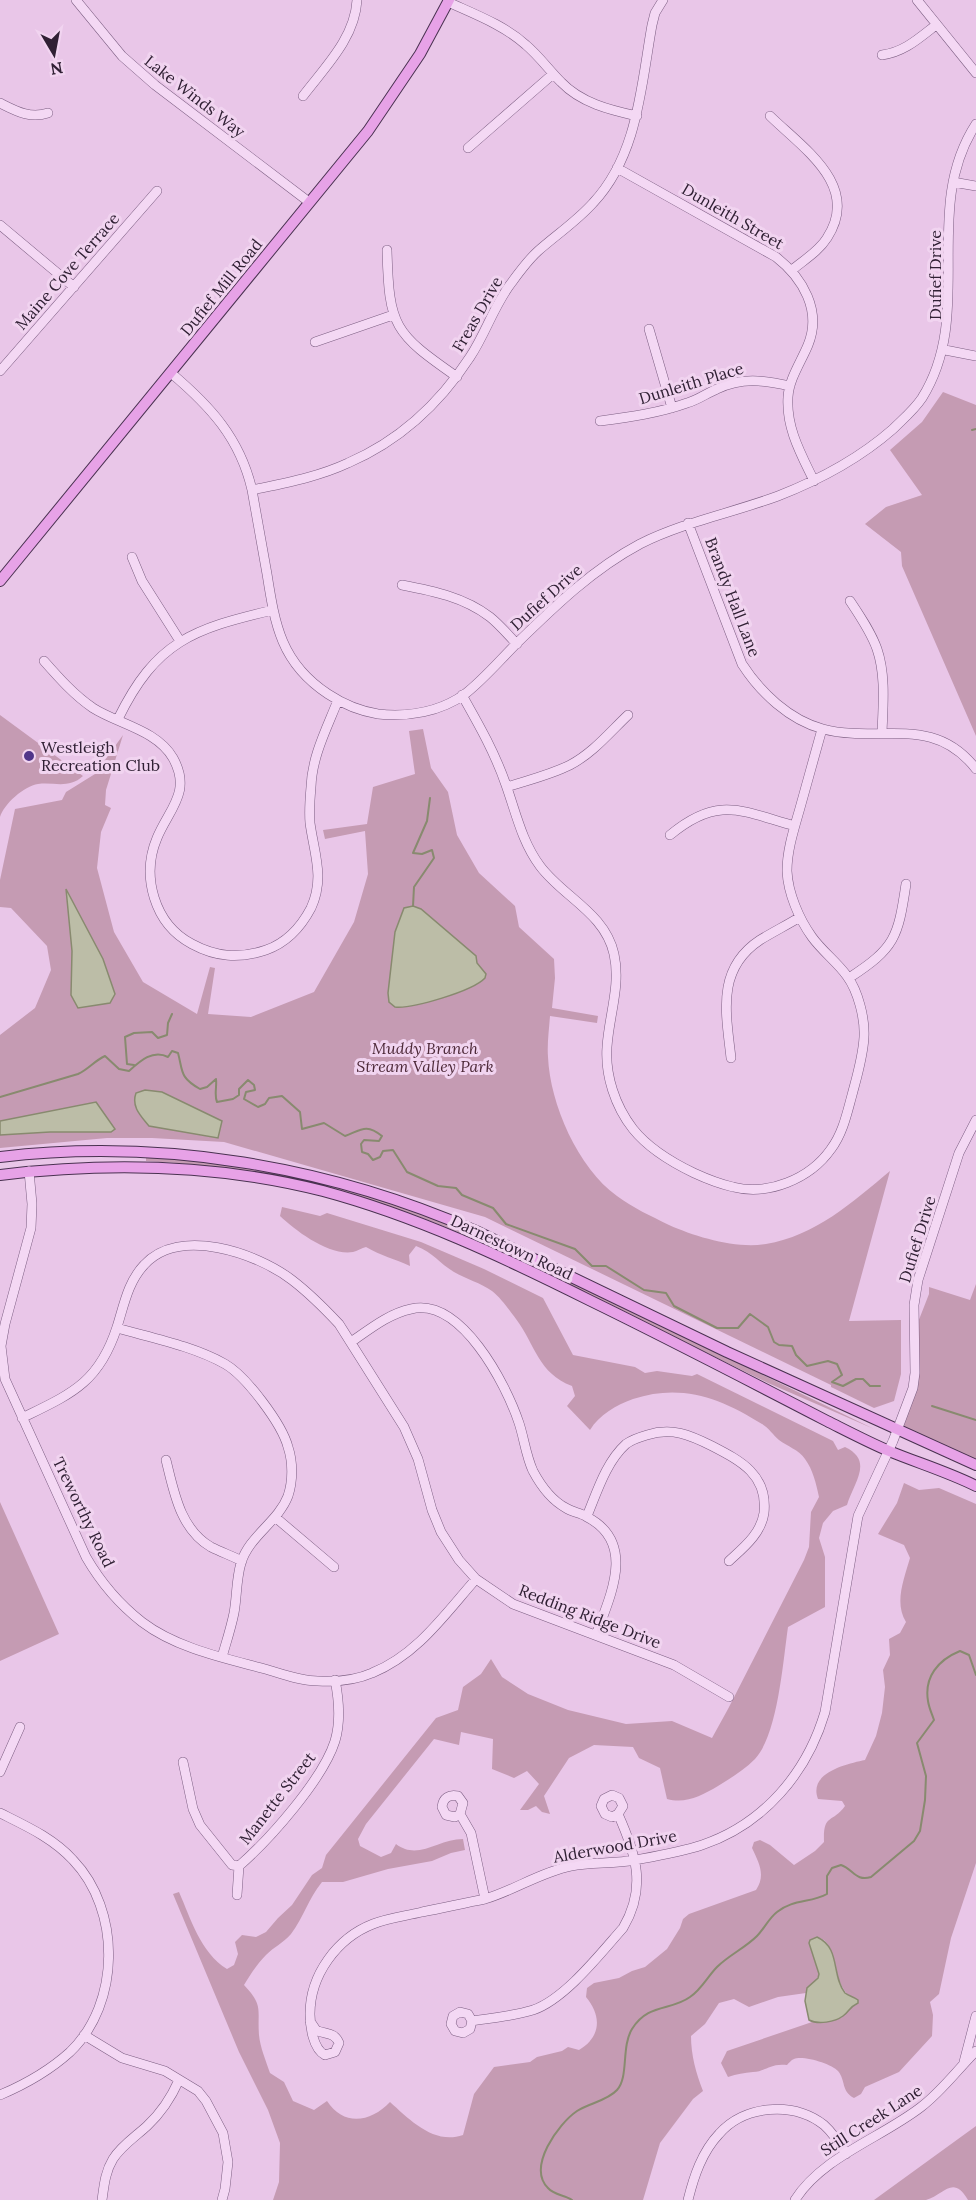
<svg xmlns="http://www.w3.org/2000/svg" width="976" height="2200" viewBox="0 0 976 2200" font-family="Lora,serif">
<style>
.green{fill:#c59bb3}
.water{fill:#bcbda7;stroke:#888a6f;stroke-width:1.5}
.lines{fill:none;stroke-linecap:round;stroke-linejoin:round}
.stream{stroke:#888a6f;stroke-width:2}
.minor-casing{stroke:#7c5e82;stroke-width:10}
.major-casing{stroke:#493150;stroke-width:12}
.minor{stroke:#f4d8f4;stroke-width:9}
.major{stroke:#e7a2e7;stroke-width:10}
.poi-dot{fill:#503589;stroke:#f1d4f0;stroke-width:2}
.labels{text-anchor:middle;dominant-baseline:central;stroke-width:6;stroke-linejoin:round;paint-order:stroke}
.street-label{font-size:16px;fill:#302034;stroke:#f1d4f0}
.poi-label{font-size:16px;fill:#302034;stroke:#f1d4f0;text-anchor:start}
.park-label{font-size:16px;font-style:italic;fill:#4d2938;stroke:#f1d4f0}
</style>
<rect width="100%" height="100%" fill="#e9c6e8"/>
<path class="green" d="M943,392l33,13v331l-74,-170 -1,-14 -36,-28 21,-17 36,-12 -32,-45 32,-28z
M0,715l83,61c-14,13 -28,6 -45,8 -14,2 -34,20 -38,33z
M423,729l8,39 17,24 9,43 22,38 36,33 4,21 35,32 1,19 -3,30 46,8 -1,7 -47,-7c-1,14 -3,28 -2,41 2,47 30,111 69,139 16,12 34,20 52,29 27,12 67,24 97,19 49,-8 87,-42 124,-73l-41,150 52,-1v54l-7,27 -20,7 -43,-21v-2l-346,-168 -261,-75 -72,-4h-45l-107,10v-113l35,-27 16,-38 -4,-24 -36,-38 -11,-1v-27l15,-71 47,-9 4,-8 29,-18 28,-39 -17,55 -1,15 6,3 -10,24 -4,36 17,64 29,50 54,32 13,-47 5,1 -7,46 43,3 63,-25 40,-70 14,-48 -3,-43 -40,8 -2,-9 44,-6 6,-37 42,-13 -6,-43z
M146,1157l75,6 118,23 89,29 66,29 380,185 -106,-46 -291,-143c-105,-46 -216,-74 -331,-79z
M282,1207l38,9 7,-3 94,29 63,27 59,29 30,57 62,12 10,6 12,-2 35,5 5,-2 136,67 5,9 7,-3c29,14 9,35 2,58l-14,6 -10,12 -4,15 6,19v50l-37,20c-5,34 -10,107 -33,132 -11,11 -24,19 -37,27 -17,10 -32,18 -51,13l-7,-31 -21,-10 -6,-11 -39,-2 -25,13 -25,38 6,18 -8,-2 -6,-6 -8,4h-8l19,-26 -12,-13 -13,7 -22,-9 1,-30 -32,-7 -2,13 -25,-6 -68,85 -8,15 2,7 21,11 10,-4 5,-9c22,17 42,-5 67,-5l2,11 -14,3 -19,8 -44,8 -45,13h-21c-14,17 -18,35 -31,52 -8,9 -17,13 -25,21 -9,9 -16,20 -22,30 20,21 13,25 15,50 1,12 7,26 11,38l14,9 9,19 21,9 13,-9c17,26 44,21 63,1 20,18 44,43 73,33l11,-41 20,-27 36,-5 7,-5 25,-6 6,-4 11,3c22,-13 23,-34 7,-53l1,-9 7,-5 25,-5 13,-7 13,-4 22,-18 13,-21 3,-9 6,-5 67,-24c10,-15 3,-27 -4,-42l2,-6 6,-2 10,5 24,20 21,-14 9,-9c-1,-29 8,-18 21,-36l-3,-5 -24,-2c-10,-26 28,-35 47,-39l11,-24 6,-23 3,-26 -2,-17 7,-15 -1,-16 11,-6 6,-11c-12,-19 -2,-43 4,-64l-6,-13 -26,-11 19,-31 7,-20 15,7 20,-2 37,16v359l-25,75 -12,56 -9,8 3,13 -1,21 -33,36 -34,15 -4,7 -7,4c-13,-7 -8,-17 -16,-27 -6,-7 -35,-16 -44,-12 -3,1 -5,4 -7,6 -17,-2 -20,6 -34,7 -9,1 -16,2 -25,5l-7,-14 6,-12 85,-29 29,-4 8,-10 7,-3c-7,-8 -13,-15 -17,-25 -4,-11 -7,-52 -29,-40l9,34c-2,8 -11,10 -13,19l-28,4 -29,10 -15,-8 -15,4 -14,21 -14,12c0,19 5,37 12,55l-10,8 -33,44 -17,57h-370l6,-18 1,-39 -12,-33 -29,-58 -66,-158 6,-2c12,27 21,60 48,77l7,-4 4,-11 -3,-12 7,-7 14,2 10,-5 12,-14 14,-13 20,-30 10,-7 4,-13 110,-137 22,-8 5,-23 18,-13 10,-15 11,18 26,17 40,16 58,14 46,-3 40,17 16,-29 76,-149 5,-13 2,-35 8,-15c-3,-14 -6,-27 -14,-38 -6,-9 -18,-13 -26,-19 -6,-5 -10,-12 -17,-16 -41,-26 -81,-41 -129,-25 -17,6 -34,16 -43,31l-23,-24 8,-10 -3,-10c-34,-13 -36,-40 -56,-67 -6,-8 -15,-21 -24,-28 -11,-8 -26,-12 -38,-19 -15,-9 -20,-19 -38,-26l-7,9 1,11c-15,-7 -29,-10 -44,-19 -4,1 -9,4 -13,5 -24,4 -57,-21 -73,-36z
M976,1284v181l-79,-35 12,-30 4,-65 16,-41v-7l41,13z
M0,1502l59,132 -59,27z
M976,2126v74h-8c-15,-26 -24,-5 -42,0 -12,0 -39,0 -52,0z"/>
<path class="water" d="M66,889l37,70 12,35 -5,9 -32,5 -7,-13 1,-44z
M413,906l8,3 55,47 1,7 9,11 -1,4c-12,13 -73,31 -90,29l-6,-5 -1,-9 7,-61 9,-24z
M145,1090l17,2 60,29 -4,17 -69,-12c-8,-10 -18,-19 -13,-33z
M96,1102l19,27 -4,3h-61l-50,3v-14z
M817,1937c24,11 14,38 28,56 4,3 9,4 13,7v3c-10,5 -8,8 -15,13 -8,6 -25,9 -34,4l-4,-19 2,-13 11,-10 1,-4 -10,-31 1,-3z"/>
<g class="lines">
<path class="stream" d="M972,430l4,-1
M413,906l1,-19 20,-29 -2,-8 -10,4 -9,-1 14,-32 3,-23
M134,1065l-7,-1 -2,-27 9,-4 18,-1 6,6 9,-3 1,-12 4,-9
M0,1097l78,-23c11,-5 16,-13 27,-18l14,13 10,2c11,-10 24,-22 39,-14l4,-6 6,2c5,18 1,24 22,36l7,-2 9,-8c1,8 -2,16 1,23l16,-3 6,-4v-6l9,-9 6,5 1,5 -9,2 -2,7 14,8 7,-3 4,-6 13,-2 18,16 2,17 22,-6 21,13c16,-6 21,-13 37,0l-3,5 -15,-1 -3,4 1,8 6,2 5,6 7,-3 3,-6 10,-1 14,22 31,14 18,2 6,7 31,13 13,16 69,25 17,17h14l38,24 22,3 8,13 43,22h21l12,-14 18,13 6,15 5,3 13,1 4,9 11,11 21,-5 9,3 5,11 -10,7 11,4 13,-7h7l7,7h10
M932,1406l44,14
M572,2200c-7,-5 -18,-5 -24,-12 -21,-21 10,-64 29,-77 12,-8 30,-10 40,-21 12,-13 4,-43 15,-61 16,-26 39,-18 58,-32 11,-7 18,-21 27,-30 12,-12 28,-19 40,-31 7,-7 12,-18 20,-24 16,-13 34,-9 50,-18v-18l5,-8 9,-3c12,4 15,17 30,12l43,-36 6,-10 5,-31 1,-24 -9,-33 17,-23c-2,-6 -5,-12 -6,-19 -4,-24 10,-41 32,-50l9,4 7,20"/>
<defs>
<path id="minor" d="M76,0l46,56 33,29 154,117
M917,0l59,73
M448,2c26,12 56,23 78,43 13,11 23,25 35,37 20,21 49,28 76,34
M882,55c22,-3 36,-16 54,-30
M303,96c22,-29 52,-58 54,-96
M0,103c16,8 30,16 48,10
M770,116c34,33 91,70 57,122 -8,13 -23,22 -35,32
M468,148l85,-74
M617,168l159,89c27,21 46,54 32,88 -7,17 -19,34 -20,52 -2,31 13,57 26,84
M953,182l23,4
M0,225l74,62
M387,250c2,77 7,83 70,127
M649,329l23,79
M315,342l78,-27
M945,350l31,6
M0,371l157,-180
M171,373c39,33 69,65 81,117 5,28 10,56 15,84 8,51 14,89 61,120 15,10 32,17 50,20 30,3 62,-2 87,-20 19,-15 35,-34 52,-51 38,-37 76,-74 123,-99 44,-22 92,-31 138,-48 41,-16 82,-38 115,-67 10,-10 21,-19 29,-31 54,-86 -2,-188 54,-274
M600,421c30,-4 59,-8 87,-18 11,-3 20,-10 30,-14 25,-12 46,-9 73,-3
M252,490c33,-7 66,-13 96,-27 51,-22 92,-60 122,-106 16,-24 24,-52 42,-75 8,-11 16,-22 26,-31 18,-16 39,-30 55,-48 45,-48 48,-117 59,-178l3,-12 8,-13
M688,523l54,141c18,28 47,56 81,65 56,15 110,-16 153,40
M132,557l10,24 38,60
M402,585c31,6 62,12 88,32 10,8 18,18 27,27
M850,601c10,15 21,31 27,48 9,26 6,57 5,84
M44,661c15,17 30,34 49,47 25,16 64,22 80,50 19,34 -4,51 -16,80 -16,38 -3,86 35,106 24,13 47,15 74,6 20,-7 35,-23 45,-42 14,-30 3,-55 -1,-85 -1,-12 0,-25 1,-36 1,-31 16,-59 27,-87
M462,695c17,30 33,58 44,90 10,28 16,57 34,81 23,31 65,47 74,88 7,32 -5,61 -7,93 -2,28 8,59 26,82 16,20 38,33 61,44 13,6 26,11 39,14 35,9 77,-8 98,-38 12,-16 16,-36 21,-54 5,-19 11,-38 12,-58 1,-19 -6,-46 -17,-61 -10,-14 -25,-25 -35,-39 -13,-18 -24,-44 -25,-66 0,-21 7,-42 13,-63 7,-26 15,-53 22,-79
M118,719c38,-78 75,-90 155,-109
M507,787c21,-7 43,-12 63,-22 23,-12 40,-33 58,-50
M670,835c48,-40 71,-24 125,-9
M849,978c46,-30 49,-40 57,-94
M731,1058c-5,-45 -15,-89 29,-118 13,-8 27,-15 40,-23
M29,1171l3,33 -1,24 -26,96 -4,22 4,33 81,178c15,26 33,47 56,65 34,26 82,36 123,47 17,5 35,12 53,12 18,1 38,-1 54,-8 45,-18 73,-59 104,-94
M117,1328c35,10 76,18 108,36 21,12 57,60 63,83 5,15 5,34 0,49 -10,26 -39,40 -47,67 -5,17 -4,34 -7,50 -3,15 -8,30 -12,44
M351,1342c19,-13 37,-28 60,-33 50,-12 95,75 108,114 5,15 7,33 14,48 8,15 18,29 33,37 6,4 15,5 21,9 50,26 23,79 9,118
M22,1418c49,-24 77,-35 95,-91 7,-22 11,-45 27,-62 35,-39 113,-12 148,15 17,13 32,28 47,44l65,103 14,32 14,51 9,22 18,28 17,19 37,25 161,61 55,32
M166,1460c8,32 14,69 45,87 10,5 21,9 31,14
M587,1516c10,-24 19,-54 39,-72 7,-5 14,-7 21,-9 25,-8 43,0 65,11 29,15 56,29 52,67 -3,21 -21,35 -35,48
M275,1517l59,50
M183,1762l10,47 7,16 32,40 7,1
M0,1772l20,-45
M0,1813c26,13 53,25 73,47 48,50 48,143 -3,192 -21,19 -44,32 -70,43
M460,1814l-5,3 -9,-2 -4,-8c1,-9 7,-13 16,-11l5,7 -3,11 11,19 14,66
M237,1895l2,-29c31,-27 84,-87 96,-125 6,-20 4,-41 0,-61
M310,2021l6,9c9,5 18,1 23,13l-4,9 -10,3c-12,-6 -15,-29 -15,-41 0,-39 27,-76 63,-90 15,-6 33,-8 49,-12 21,-4 42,-9 63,-13 30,-9 56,-27 86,-33 21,-4 43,-2 64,-6 22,-4 46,-8 67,-15 62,-21 105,-72 123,-133l33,-196 35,-75 20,-53 2,-15 -1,-68 4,-25 41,-127 17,-33
M472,2021l-2,8 -7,4 -8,-2 -4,-7 2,-8 7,-4 8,2 4,7c20,-3 41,-5 61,-11 32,-11 67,-56 90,-82 24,-40 13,-74 -5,-114l-6,3 -7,-3 -4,-8 3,-7 8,-4 7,3 4,8 -5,8
M84,2035l38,23 43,13 33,20 8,10 17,32 5,29 -3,27 -3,11
M964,2062l12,-46
M102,2200c2,-14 3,-28 11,-41 8,-13 22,-22 34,-33 14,-13 24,-28 32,-46
M688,2200c6,-24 14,-48 31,-66 25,-29 74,-33 105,-9 9,8 16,19 22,29
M795,2200c27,-43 86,-62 126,-93 21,-16 36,-37 55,-56"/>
<path id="major" d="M0,581l368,-450 52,-77 29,-54
M0,1157c162,-19 328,9 476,74l251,121 249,113
M0,1175c108,-13 217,-11 323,16 93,25 180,66 266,109 80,39 159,80 238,121 20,10 41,21 62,30 29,12 59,21 87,35"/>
</defs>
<use href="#minor" class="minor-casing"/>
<use href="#major" class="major-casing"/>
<use href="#minor" class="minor"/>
<use href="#major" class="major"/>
</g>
<circle class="poi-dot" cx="29" cy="756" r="6"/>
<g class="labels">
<g class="street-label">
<text transform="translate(195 96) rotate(38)">Lake Winds Way</text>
<text transform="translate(733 216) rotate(30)">Dunleith Street</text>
<text transform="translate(67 271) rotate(-49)">Maine Cove Terrace</text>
<text transform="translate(935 275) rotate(-90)">Dufief Drive</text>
<text transform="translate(221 287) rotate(-51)">Dufief Mill Road</text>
<text transform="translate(477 314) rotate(-60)">Freas Drive</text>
<text transform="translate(691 383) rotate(-17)">Dunleith Place</text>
<text transform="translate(546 597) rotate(-42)">Dufief Drive</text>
<text transform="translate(733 597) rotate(69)">Brandy Hall Lane</text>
<text transform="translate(917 1239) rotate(-73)">Dufief Drive</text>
<text transform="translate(512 1247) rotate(25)">Darnestown Road</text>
<text transform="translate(84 1512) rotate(64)">Treworthy Road</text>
<text transform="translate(590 1616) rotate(21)">Redding Ridge Drive</text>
<text transform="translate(277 1798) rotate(-52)">Manette Street</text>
<text transform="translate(615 1846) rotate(-10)">Alderwood Drive</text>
<text transform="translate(871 2120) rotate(-33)">Still Creek Lane</text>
</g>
<g class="poi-label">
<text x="41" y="747">Westleigh<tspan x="41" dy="18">Recreation Club</tspan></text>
</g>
<g class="park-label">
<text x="425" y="1048">Muddy Branch<tspan x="425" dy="18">Stream Valley Park</tspan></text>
</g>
</g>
<g transform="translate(54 54) rotate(170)" stroke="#f1d4f0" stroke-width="4.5" paint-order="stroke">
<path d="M0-4.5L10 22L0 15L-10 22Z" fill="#302034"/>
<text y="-9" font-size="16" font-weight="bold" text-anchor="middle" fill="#302034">N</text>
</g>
</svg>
